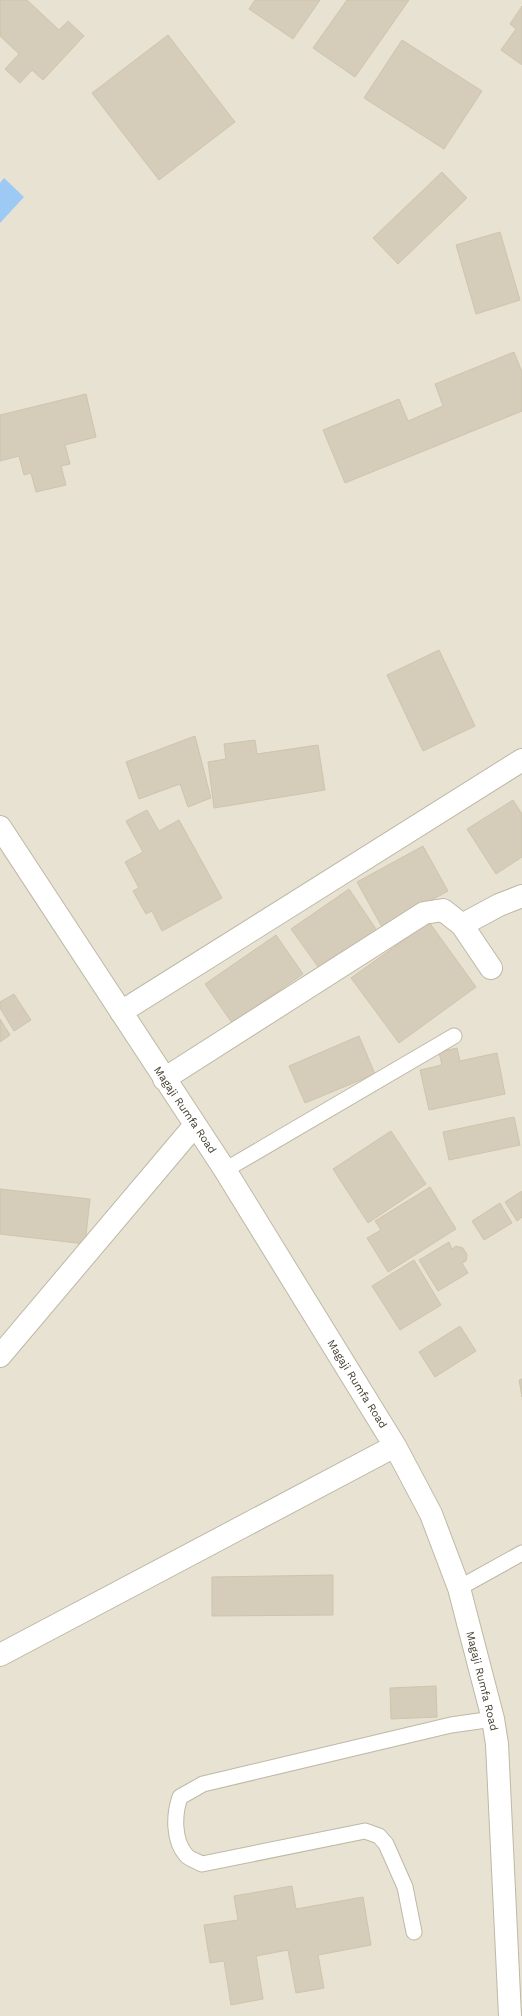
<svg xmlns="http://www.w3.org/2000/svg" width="522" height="2016" viewBox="0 0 522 2016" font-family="'Work Sans',sans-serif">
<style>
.residential{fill:#e7e2d1}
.water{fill:#9ccaf4}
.building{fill:#d5ccb9;stroke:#d0c4ab}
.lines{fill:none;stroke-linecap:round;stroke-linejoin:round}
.lane-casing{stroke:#bfb8a6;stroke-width:17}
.street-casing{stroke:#bfb8a6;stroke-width:24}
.lane{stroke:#fff;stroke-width:15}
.street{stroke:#fff;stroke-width:22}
.labels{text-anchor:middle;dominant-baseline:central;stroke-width:3.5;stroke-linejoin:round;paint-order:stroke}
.street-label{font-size:11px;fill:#454033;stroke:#fff}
</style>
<rect width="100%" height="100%" fill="#f3efe4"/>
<path class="residential" d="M0,0h522v2016h-522z"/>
<path class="water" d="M4,178l20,19 -24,26v-40z"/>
<path class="building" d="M0,0h27l32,30 9,-9 16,15 -41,44 -11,-10 -12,13 -15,-14 14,-15 -19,-18z
M255,0h65l-27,39 -44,-30z
M347,0h62l-54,77 -42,-29z
M522,6v59l-21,-15 15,-21 -6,-5z
M168,35l67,87 -76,58 -67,-87z
M402,40l80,51 -38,58 -80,-51z
M442,172l25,26 -69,66 -25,-26z
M500,232l20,68 -44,14 -20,-69z
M514,352l8,20v39l-177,72 -22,-53 76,-31 9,22 35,-15 -8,-22z
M86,394l10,43 -31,8 5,19 -9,2 5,19 -30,7 -5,-19 -7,2 -5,-19 -19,5v-46z
M439,650l36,76 -52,25 -36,-76z
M195,736l16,62 -23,9 -8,-23 -41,15 -13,-37z
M255,740l2,14 61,-9 7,45 -111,18 -6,-46 18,-3 -2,-15z
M513,800l9,14v43l-26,17 -29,-45z
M147,810l12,21 20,-11 43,78 -60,33 -10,-20 -6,3 -13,-23 6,-3 -14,-26 18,-10 -17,-31z
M423,846l25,45 -66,36 -25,-45z
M349,889l29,43 -57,39 -30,-42z
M429,922l47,65 -77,56 -48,-65z
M276,935l27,39 -71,49 -27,-39z
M14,994l17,26 -17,11 -14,-23v-6z
M0,1019l10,16 -10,7z
M359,1036l16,38 -70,29 -16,-37z
M457,1048l3,13 37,-8 8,41 -76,16 -9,-40 22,-5 -3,-13z
M514,1117l6,28 -71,15 -6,-28z
M391,1131l35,53 -58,39 -35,-54z
M430,1187l26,42 -68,43 -21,-34 14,-8 -6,-9z
M0,1189l90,10 -5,45 -85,-10z
M522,1191v26l-5,4 -12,-19z
M500,1203l12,20 -28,17 -12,-19z
M449,1242l3,7 4,-3 7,2 4,7 -1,6 -4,2 6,10 -30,18 -19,-31z
M414,1260l27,45 -41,25 -28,-44z
M460,1326l16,25 -41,26 -16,-25z
M522,1379v18l-3,-17z
M333,1575v40l-121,1v-39z
M436,1686l1,31 -46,2 -1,-31z
M292,1886l4,23 67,-12 8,48 -53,10 6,33 -28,5 -8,-43 -32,6 7,43 -32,6 -7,-44 -14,2 -6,-38 34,-5 -4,-24z"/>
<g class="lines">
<defs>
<path id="lane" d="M225,1170l229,-134
M459,1588l63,-35
M414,1932l-9,-45 -19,-43 -7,-8 -14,-5 -163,33c-5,-3 -13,-5 -16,-9 -13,-15 -12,-41 -6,-58l23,-13 248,-59 42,-6"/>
<path id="street" d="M0,827l225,343 170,276 36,68 28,74 34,131 4,25 13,272
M462,925l37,-20 23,-9
M121,1012l401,-252
M164,1079l260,-166 19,-3 19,15 29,43
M0,1356l195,-231
M0,1655l395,-209"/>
</defs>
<use href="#lane" class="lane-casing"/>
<use href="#street" class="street-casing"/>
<use href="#lane" class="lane"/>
<use href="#street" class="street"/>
</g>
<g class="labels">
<g class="street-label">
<text transform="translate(185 1110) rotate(56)">Magaji Rumfa Road</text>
<text transform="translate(357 1384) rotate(58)">Magaji Rumfa Road</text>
<text transform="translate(482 1681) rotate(76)">Magaji Rumfa Road</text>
</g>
</g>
</svg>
